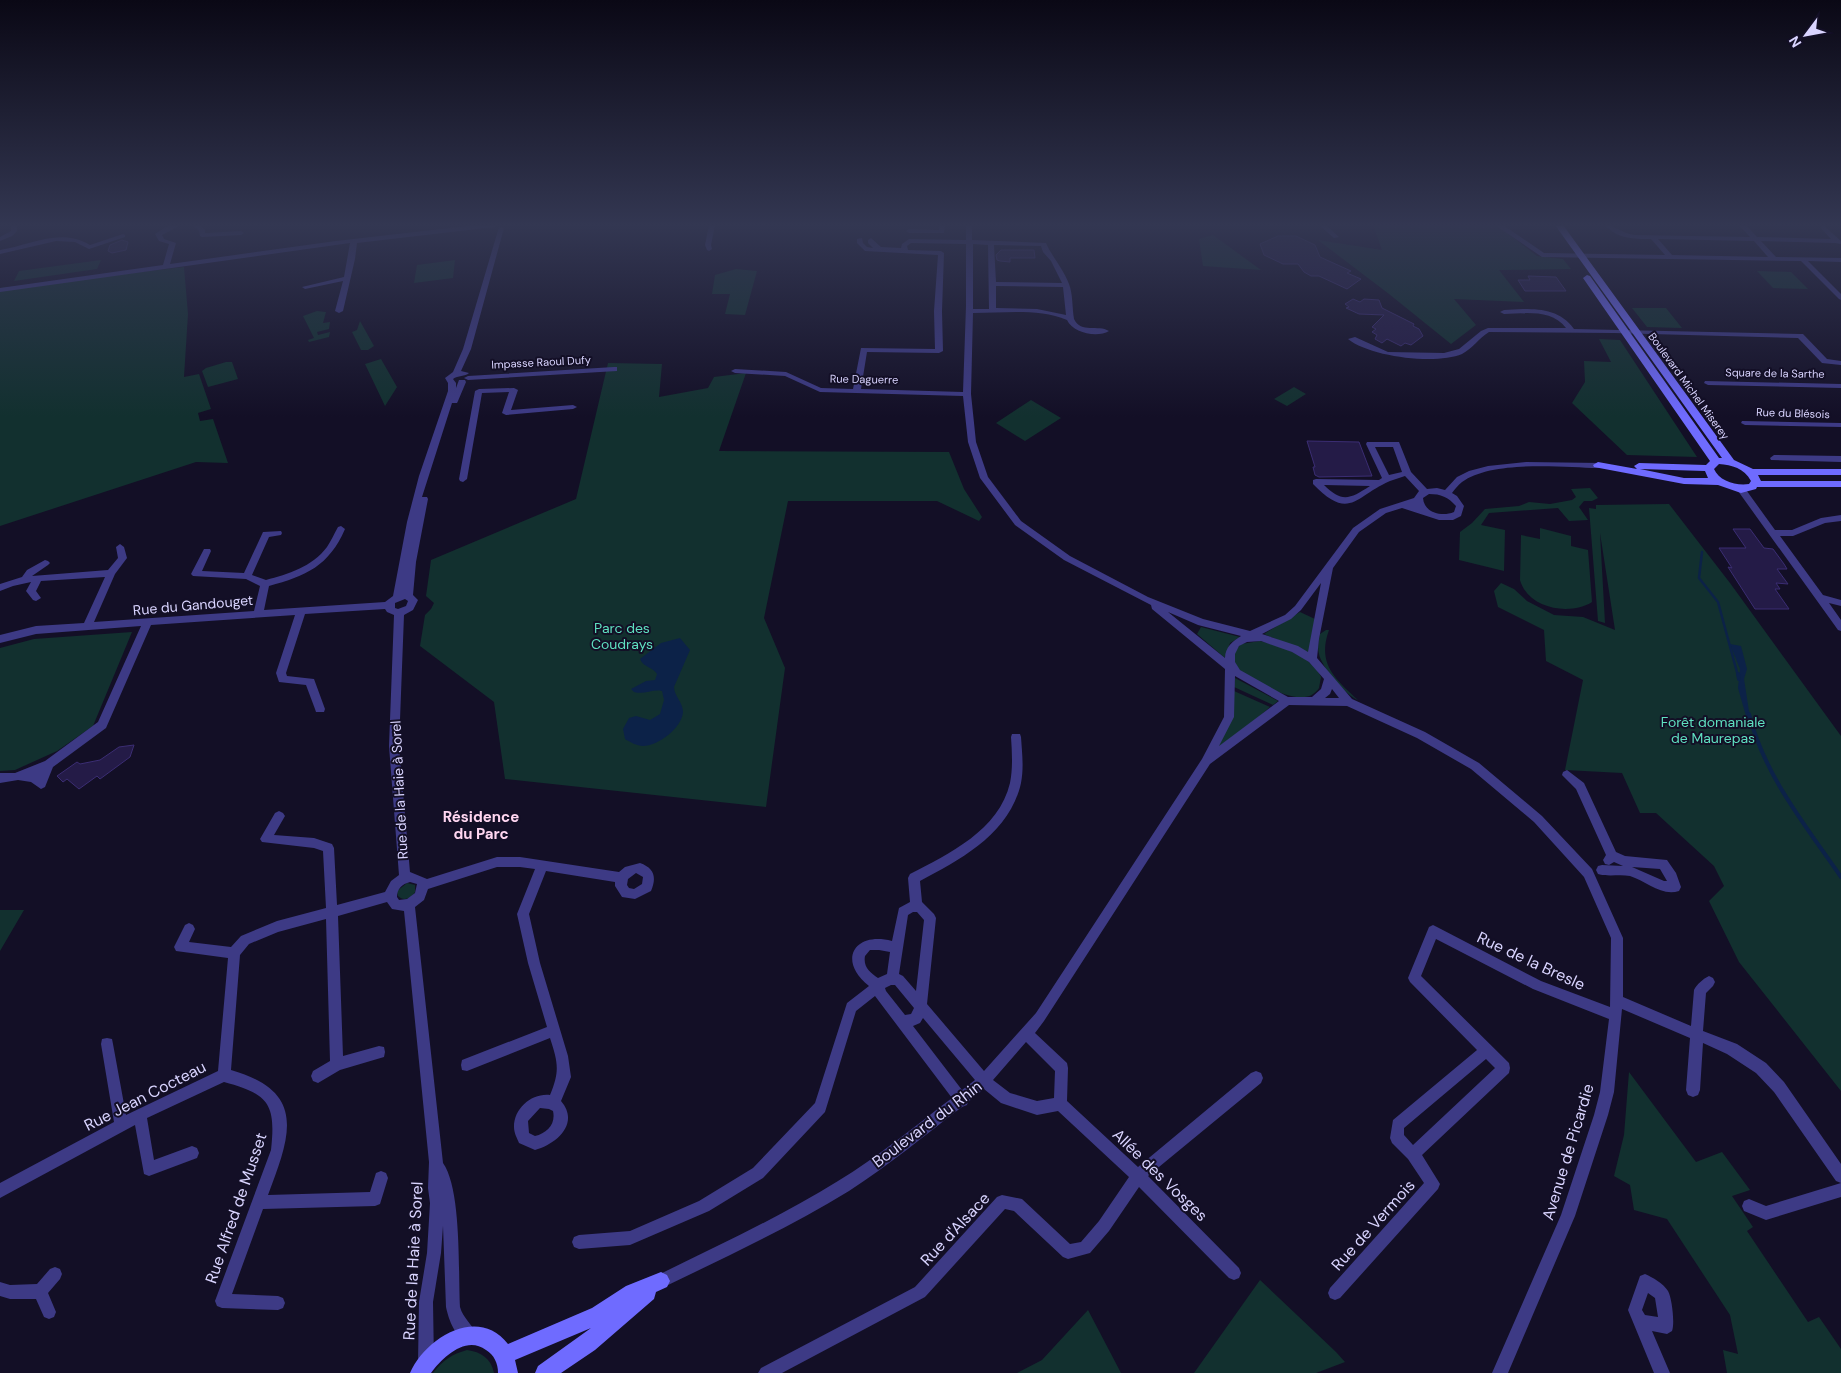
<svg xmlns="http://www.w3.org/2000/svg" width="1841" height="1373" viewBox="0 0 1841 1373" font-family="'DM Sans',sans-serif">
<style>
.green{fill:#12302f}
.water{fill:#0c2248}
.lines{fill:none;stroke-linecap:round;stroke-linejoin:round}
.stream-far1{stroke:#0c2248;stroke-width:2.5}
.stream{stroke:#0c2248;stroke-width:4}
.building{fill:#241b47;stroke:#3b2d73}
.street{fill:#3d3a85;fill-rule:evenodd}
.secondary{fill:#6f6bff;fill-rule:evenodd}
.labels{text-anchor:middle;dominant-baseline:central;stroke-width:4;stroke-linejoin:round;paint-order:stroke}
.far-street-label{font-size:11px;fill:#d9d4ff;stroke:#130f26}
.street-label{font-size:14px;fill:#d9d4ff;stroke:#130f26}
.park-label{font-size:14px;fill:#5fe0c0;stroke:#130f26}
.neighbourhood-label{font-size:15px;font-weight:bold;fill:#ffd6f0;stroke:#130f26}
.near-street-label{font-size:16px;fill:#d9d4ff;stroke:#130f26}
</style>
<rect width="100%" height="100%" fill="#130f26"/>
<path class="green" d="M1373,225h124l40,31 26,3 8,10 -72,1 25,32 -70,-3 22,26 -25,19 -62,-50 -71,-54 64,10z
M1213,235l48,35 -58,-4 -4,-27z
M101,260l-4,9 -83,12 5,-10z
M455,260l-2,18 -39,5 3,-18z
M184,267l4,47 -4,63 15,-3 12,35 -13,4 2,8 13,-2 15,44 -32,-1 -196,64v-238z
M736,269l21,2 -12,44 -20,-1 5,-20h-18l3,-19z
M1757,271l34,1 17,17 -35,-1z
M1632,308h34l16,20 -35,-1z
M317,311l9,1 -3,11 7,-1 -1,7 -12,3 1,3 12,-3 -1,5 -20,5 -1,-2 6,-2 -11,-22z
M360,321l14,25 -6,4h-7l-9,-18 5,-2z
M1599,339l21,1 77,117 -70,-2 -55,-52 13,-21 -1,-21 27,1z
M381,359l16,28 -12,19 -20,-42z
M226,362h6l6,17 -30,8 -6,-16 4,-3z
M608,363l54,1 -3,33 49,-9 6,-11 32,-4 -27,78 230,1 15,37 18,28 -3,4 -42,-20h-149l-24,117 21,50 -19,139 -261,-28 -11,-77 -74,-56 5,-31 6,-6 3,-6 -8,-7 5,-36 145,-61z
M1294,387l12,7 -19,12 -13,-7z
M1031,400l30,18 -36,23 -29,-18z
M1590,488l8,10 -6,3h-8l-5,6 9,13 -19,1 -11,-13 -69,5 -8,12 24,5 -1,41 -45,-11 1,-28 12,-9 13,-14 34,-3 10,-4 21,2 22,-4 4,-3 -5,-8z
M1669,504l61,79 111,153v355l-102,-129 -30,-61 15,-15 -10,-20 -58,-53h-16l-18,-40 -57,-3 18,-90 -37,-19 -2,-31 -46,-23 -4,-16 7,-8 13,6 13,12 27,14 29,2 32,13 -15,-97 5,90 -7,-2 -9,-113 7,1v-4z
M1540,528l31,8v10l17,4 4,52c-22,14 -64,7 -72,-22l1,-45 19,4z
M1300,612l15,7 -6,34 -45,-19z
M1201,627l39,10 -10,6 -5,15 -28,-24z
M1326,630h3c-12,33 5,48 29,70 -12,-4 -37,-34 -39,-46 -2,-7 0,-14 1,-20z
M132,632l-39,94 -36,25 -42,19 -15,1v-123l34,-9z
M1260,641c20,5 52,15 61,36l-2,11c-5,7 -11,10 -20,9 -14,0 -54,-18 -62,-30 -3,-4 -3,-9 -3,-15l7,-8z
M1235,678l43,23 -5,4 -39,-18z
M1234,691l36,16 -31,27 -21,13 15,-32z
M407,883l8,2v7c-4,6 -11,10 -17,4l-1,-5z
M0,910h24l-24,41z
M1629,1072l67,90 26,-10 28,38 -18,6 21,31 -6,4 61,91 11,-5 22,32v24h-114l-4,-23 15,4 -8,-39 -63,-96 -33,-9 -4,-25 -16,-9 10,-41z
M1260,1280l76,72 9,10 -29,11h-122z
M1088,1310l33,63h-104l25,-13z
M467,1350c14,2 24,8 27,23h-61c9,-12 19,-19 34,-23z"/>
<path class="water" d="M680,638l10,12 -16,37c0,9 9,15 9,25 -1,16 -25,34 -40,34 -6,0 -13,-4 -18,-7l-2,-10 6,-11 7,-2 14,4 10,-6 4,-14 -2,-9c-10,-2 -18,4 -28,1l-3,-3 15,-8 9,-1 2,-6c-4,-7 -13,-6 -17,-15l21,-16z
M1730,644l11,2 6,23 -3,10 7,45 -3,-1 -10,-35 2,-19z"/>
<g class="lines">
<path class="stream-far1" d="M1702,552l-3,26 19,24 20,74"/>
<path class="stream" d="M1738,674l1,5
M1749,714c15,61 57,112 92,163"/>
</g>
<path class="building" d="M1278,236h18l19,9 5,12 31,14 -4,2 14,6 -14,10 -28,-13h-8l-7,-4 -6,-8h-15l-19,-9 -4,-11z
M122,240l6,2 -2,8 -14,3 -4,-2 2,-6z
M1001,250h33l1,8h-25v4l-10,-1 -3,-1 -1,-5z
M1528,276l28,1 10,14h-41l-7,-11h12z
M1353,299l7,3 4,-3 15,1 3,8 32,16 -1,2 6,3 4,7 -12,9 -6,-2 -4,3 -14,-7 -5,4 -7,-4 2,-4 -5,-3 4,-3 -4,-2 12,-12 -25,-1 -13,-6 3,-1 -4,-3z
M1307,441l52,1 13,34 -53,1 -4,-2 -2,-8h2z
M1733,529h17l14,19 9,1 11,15 3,5h-10l11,15 -12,-1 4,6h-5l14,20h-34l-27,-42 4,1 -13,-20h27z
M134,745l-4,12 -30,22 -3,-3 -18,13 -12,-10 -4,3 -6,-6 20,-14 3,2 20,-4 19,-13z"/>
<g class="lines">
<path class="street" d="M11,225h6v6l-5,5 -12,5v-4l11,-6z
M171,225h10l-19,10 2,4 12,4 -6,21 166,-23 140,-16h21l-3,2 -137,16 -2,16 -12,52 -4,2 -4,-2 8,-30 -38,8 -3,-2 42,-10 6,-34 -350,49v-4l163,-23 6,-21 -10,-3 -4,-7 9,-6z
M193,225h7l5,5v3l36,-2 3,2 -3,2 -39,2 -2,-1 -1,-5z
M709,225h6l-4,20 1,4 -3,2 -2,-1 -2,-5z
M939,225h6l-1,8h-35l-3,-2 3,-2 30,1z
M966,225h6v15l74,3c6,14 17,25 23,41 4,10 3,24 5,35 7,15 24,5 35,12 -12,7 -36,2 -42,-11 -28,-12 -64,-7 -94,-7l-2,81 5,48 12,35 33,44 49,35 78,41 55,22 47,12 35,-16 10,-9 58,-78 27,-19 34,-11 5,-7 -14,-15c-5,2 -10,3 -15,5 -35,15 -40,41 -77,3v-4l3,-1 63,1 3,-2 -16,-34 1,-2h32l12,30 16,17 10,-1 8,2 12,-13 12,-6 19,-5 38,-4 75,1v4l-3,1c-36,-1 -106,-8 -136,14 -4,3 -7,7 -10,11l5,3 7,10 -3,10 -8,4h-14l-37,-12 -16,5 -27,19 -26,36 -14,71 -2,19 35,41 73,33 54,31 63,53 50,53 31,69v59l68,29 3,-36c3,-6 9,-11 15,-14l4,2 2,4 -2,4 -7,7 -3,38 34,13 29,19 18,19 57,82v19l-5,-2 -62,-89 -18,-19 -29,-19 -24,-11 -3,47 -2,5 -5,2 -5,-2 -2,-5 4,-52 -68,-29 -8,83 -6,23 -33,101 -67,157h-16l69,-158 33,-100 6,-23 9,-73 -76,-30 -97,-50 -15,37 88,87 1,5 -1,5 -87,82 18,29 -2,5 -98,109 -5,2 -5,-2 -2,-5 2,-5 94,-105 -16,-24 -16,-16 -2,-5 3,-18 84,-70 -67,-68 -2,-4 21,-51 4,-2 4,2 104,54 69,26 1,-69 -27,-61 -50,-55 -63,-53 -54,-31 -70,-32 -58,-1 -79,59 -166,257 -9,12 32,30 1,5 -1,33 71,66 113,-94 5,-2 5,2 2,5 -2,5 -113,93 91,92 2,5 -2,5 -5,2 -5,-2 -90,-91 -30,44 -19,22 -22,6 -5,-2 -49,-46 -9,-2 -80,88 -143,76h-24l3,-5 154,-81 82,-90 5,-2 20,4 48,45 11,-2 18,-21 30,-44 -71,-66 -21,4 -36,-12 -17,-14 -16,13 -1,3 -5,2c-37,28 -74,59 -113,84 -59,36 -121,65 -183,95l-5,2 -5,-2 -2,-5 2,-5c61,-30 124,-59 182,-95 40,-24 77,-55 114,-83l-77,-102 -19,15 -31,101 -62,66 -54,33 -79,34 -51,4 -5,-2 -2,-5 2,-5 5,-2 51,-4 69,-30 54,-33 62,-65 32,-100 22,-17c-32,-25 -15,-55 23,-45l7,-33 11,-6 -2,-24 2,-4c39,-20 89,-44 100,-91 3,-15 2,-31 1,-46l1,-3h8l1,3c1,15 3,31 0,46 -11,50 -59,76 -101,98l2,21 12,12 2,4 -9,86 57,67 52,-58 166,-254 22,-42 1,-48 -73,-60 -1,-4 -87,-45 -49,-35 -35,-47 -12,-36 -5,-46 -143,-4 -35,-16 -50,-3 -4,-2 4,-2 51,3 35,16 32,1 8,-41 74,1 -1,-38 4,-56 -73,-4 -8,-8v-4l5,-1 1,5 4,4 6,1 -5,-5v-3l3,-2 10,9 20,1 1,-4 7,-5 57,1zM911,243l55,1v62l-3,86 -102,-3 6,-37 72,1 4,-2 -1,-40 2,-58 -3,-2 -33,-1 -1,-4zM973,244l15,1 1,64h-16zM994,245l47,1 2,6 8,9 11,22 -66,-1zM996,286l67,1 3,28 -29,-6 -41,-1zM1375,447h18l9,25 -13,3zM1324,485l46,1c-20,13 -28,17 -46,-1zM1429,494c12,0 19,3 27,12l-2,6c-12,5 -30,1 -31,-14zM1321,583l-13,69 -10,-6 -36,-12 29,-15 10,-9zM1168,612l30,13 43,11c-8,5 -16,11 -16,22zM1261,641l31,11 17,10 15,17 -3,10 -9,8h-24l-48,-27 -5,-8v-8l4,-8 8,-4zM1235,676l44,25 -60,45 15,-29zM1332,689l7,9h-14l5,-4zM913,912h4l7,8 -8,71 -13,-15 -4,-2 9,-59zM870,950h9l11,2 -3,22 -9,4c-8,-6 -15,-11 -13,-22zM891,985h4l19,23 -3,6 -6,1 -19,-24 -1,-3zM923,1018l52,62 -13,10 -49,-64 7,-3zM1026,1042l29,29 -1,27 -17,3 -27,-8 -17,-13zM1486,1059l9,9 -82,77 -9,-10v-7z
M1319,225h7l13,12 -5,1z
M1495,225h8l41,28 121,2 -14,-16c-17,0 -34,0 -46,-14 10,0 18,9 30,10l115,2 -11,-12h7l11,12 74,2 -11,-12 3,-2 18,16v3l-6,-1 -74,-2 15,16 65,1v4l-33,-1 33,33v6l-2,-1 -38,-38 -259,-4zM1658,239l96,2 14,16 -96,-2z
M499,227l5,1 -33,121 -10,22 8,2c-4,4 -11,2 -16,6l3,4v5l3,-8h6l1,2 -8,19 -1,2h-5l-30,94h5l1,2 -12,63 -3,33 5,5 -5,10 -9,5 -5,131 11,126 17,7 70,-22h23l99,15 6,-5 15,-4c14,5 17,14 11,28l-16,8 -13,-2 -7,-11v-4l-69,-11 -17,43 11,49 28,93 3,21 -10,24c19,22 -4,43 -26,49l-16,-7c-2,-5 -5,-10 -5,-16 0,-19 18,-34 36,-32 10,-24 8,-32 0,-57l-83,33 -5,-1 -1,-5 1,-5 85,-33 -19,-64 -11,-49 18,-45 -15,-2h-23l-69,22 -4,11 -9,7 28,256c19,27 15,109 17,144 3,11 12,17 17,28l-3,5 -5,3c-14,-6 -20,-22 -23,-36l-3,-81 -2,27 -8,49 1,61 -3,5 -5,3 -5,-3 -3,-5 1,-61 8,-49 3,-50 -2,-15 1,-26 -25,-251 -12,-2 -5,-7 -49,14 5,140 36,-10 5,1 1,5 -1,5 -44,13 -22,13 -5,-2 -2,-5 2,-5 17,-10 -4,-142 -48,13 -29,12 -9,11 -9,115c77,22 59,66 37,125l102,-3 6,-19 5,-2 5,2 2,5 -8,26 -5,2 -112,3 -31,85 46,2 5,2 2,5 -2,5 -5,2 -56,-2 -5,-2 -2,-5 56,-151c5,-46 -2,-56 -47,-68l-77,36 7,42 38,-14 5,2 2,5 -2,5 -48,18 -5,-2 -9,-49 -135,73v-15l114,-61 -13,-78 1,-5 5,-1 5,1 1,5 13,71 92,-44 10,-113 -52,-7 -2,-4 11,-22 4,-2 4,2 2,4 -6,13 42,5 10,-11 36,-15 49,-13 -3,-57 -9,-3 -52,-6 -2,-3 15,-26 4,-2 4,2 2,3 -11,19 40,3 18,6 2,4 3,57 48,-13 6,-11 8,-6 -10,-129 5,-131 -7,-3 -2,-3 -80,5 -19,59 1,3 27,3 11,30 -1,3h-8l-1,-3 -9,-24 -27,-3 -3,-9 19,-58 -144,10 -45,103 -53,39 -8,20 -4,2 -10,-7 -13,-2 -18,3v-10h15l30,-12 53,-39 43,-96 -105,8 -36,9v-8l36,-9 48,-3 21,-46 -64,4 -5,10 5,7 -5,3 -3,-1 -7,-9 5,-9 -18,4 -13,5v-7l22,-7 5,-7 18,-10 3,1 2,2 -2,2 -16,11 76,-6 10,-12 -2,-11 4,-3 4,3 3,11 -12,16 -21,48 160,-11 6,-25 -14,-7 -53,-3 -2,-2 13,-25h6l1,2 -9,20 42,2 19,-41 18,-1 1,2 -1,2 -12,2 -17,38 14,5c22,-6 46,-13 61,-33 4,-6 7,-13 11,-20l3,-1 4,3c-16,37 -39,47 -76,57l-5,24 121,-8 8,-6 14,-74 12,-46 29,-85v-8l-3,-5 8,-6 10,-23zM405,599l3,2 -2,5 -8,3 -3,-1v-5zM636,873l7,4 -1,7 -8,5 -5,-1 -2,-3 1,-6zM410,882l7,2 -2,9 -8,6 -8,1 -2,-3c0,-8 5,-13 13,-15zM540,1108l9,1 4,2c3,13 -6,22 -18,25l-6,-3 -1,-12z
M123,234l2,1v2l-36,12 -14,-7 -19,-1 -56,13v-4c30,-5 61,-23 90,-5z
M1523,309c20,0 38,2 51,20l226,5h3l24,25 14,2v4l-19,-2 -24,-25 -184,-5 -125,-1c-10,6 -17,17 -27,22 -26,11 -92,3 -114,-15l7,-2 33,15 56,1 15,-4 22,-18 7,-3h78c-14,-19 -41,-15 -62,-14l-4,-2 4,-2z
M614,367h3v4l-149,9 -4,-2 4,-2z
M1705,381l136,3v4l-133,-3 -4,-2z
M514,388l4,2 -7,20 62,-5 4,2 -4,2 -67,6 -4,-2 7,-21 -27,1 -15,86 -4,3 -3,-1 -1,-2 16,-88 4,-2z
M1742,421l99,2v4l-96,-2 -4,-2z
M1774,455l67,1v6l-70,-2 -1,-2z
M1741,486l3,1 31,43h17l29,-12 20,-3v6l-16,2 -32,13h-13l43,59 18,5v6l-12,-3 12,17v11l-3,-1 -100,-139v-4z
M1567,770l17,13 32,69 9,4 42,4 9,13 5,14 -2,4c-17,6 -33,-10 -49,-15 -10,-2 -22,1 -32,-2l-2,-4 2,-4 4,-1 21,1 -9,-4 -5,3 -4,-1 -2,-4 3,-5 -30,-66 -14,-14 1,-3zM1632,867l28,2 7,12h-3z
M1841,1183v14l-75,23 -22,-9 -2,-5 2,-5 5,-2 17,7z
M55,1267l5,2 2,5 -2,5 -12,14 8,19 -2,5 -5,2 -5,-2 -8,-18h-26l-10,-3v-14l10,3 27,-1 13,-15z
M1645,1274c7,3 19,10 23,17 4,7 7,33 4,40l-5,3 -15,-3 18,42h-16l-26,-63 12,-34zM1648,1293l7,5 3,19 -13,-2 -3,-5z"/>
<path class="secondary" d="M1555,225h8l171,235 19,9h88v6h-83l3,6h80v6h-84l-1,2 -15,4 -23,-8 -34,-1 -90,-17 -1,-2 5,-3 39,7 -3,-3 5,-3 67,2 4,-4 -127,-183 4,-3 3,1 129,182h3zM1719,464c13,1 25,4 32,17l-2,3c-13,2 -30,-3 -35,-15zM1640,469l65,2 3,7h-24z
M661,1272l6,3 3,6 -3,6 -11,5 -2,7 -59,51 -34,23h-26l3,-7 53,-38 -76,32 3,13h-20c0,-10 -4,-18 -12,-23 -20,-15 -43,7 -55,23h-21c15,-35 68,-68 98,-29l84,-36 34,-22z"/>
</g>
<linearGradient id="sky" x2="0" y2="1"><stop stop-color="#0a0815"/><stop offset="0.54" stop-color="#333752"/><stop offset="1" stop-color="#333752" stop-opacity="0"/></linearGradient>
<rect width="1841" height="417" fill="url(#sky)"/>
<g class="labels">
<g class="far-street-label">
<text transform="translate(541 362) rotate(-3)">Impasse Raoul Dufy</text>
<text transform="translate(1775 373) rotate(1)">Square de la Sarthe</text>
<text transform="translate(864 379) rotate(1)">Rue Daguerre</text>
<text transform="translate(1689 386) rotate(54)">Boulevard Michel Miserey</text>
<text transform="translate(1793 413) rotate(2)">Rue du Blésois</text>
</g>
<g class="street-label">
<text transform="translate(193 605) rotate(-5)">Rue du Gandouget</text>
<text transform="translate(399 790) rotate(-93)">Rue de la Haie à Sorel</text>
</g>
<g class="park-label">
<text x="622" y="628">Parc des<tspan x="622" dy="16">Coudrays</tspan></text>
<text x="1713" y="722">Forêt domaniale<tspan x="1713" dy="16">de Maurepas</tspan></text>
</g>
<g class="neighbourhood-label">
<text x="481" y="817">Résidence<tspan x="481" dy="17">du Parc</tspan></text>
</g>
<g class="near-street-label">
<text transform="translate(1531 961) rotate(25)">Rue de la Bresle</text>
<text transform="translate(145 1096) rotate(-27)">Rue Jean Cocteau</text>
<text transform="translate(927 1124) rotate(-37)">Boulevard du Rhin</text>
<text transform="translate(1568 1152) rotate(-73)">Avenue de Picardie</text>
<text transform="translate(1160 1175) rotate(44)">Allée des Vosges</text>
<text transform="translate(236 1208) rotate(-71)">Rue Alfred de Musset</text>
<text transform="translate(1373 1225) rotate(-48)">Rue de Vermois</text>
<text transform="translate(955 1229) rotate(-47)">Rue d'Alsace</text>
<text transform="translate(413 1261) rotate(-87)">Rue de la Haie à Sorel</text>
</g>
</g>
<g transform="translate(1806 35) rotate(238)" stroke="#130f26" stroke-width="4" paint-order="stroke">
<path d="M0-4L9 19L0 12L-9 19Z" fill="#d9d4ff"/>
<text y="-8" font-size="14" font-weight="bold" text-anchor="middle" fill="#d9d4ff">N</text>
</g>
</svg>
